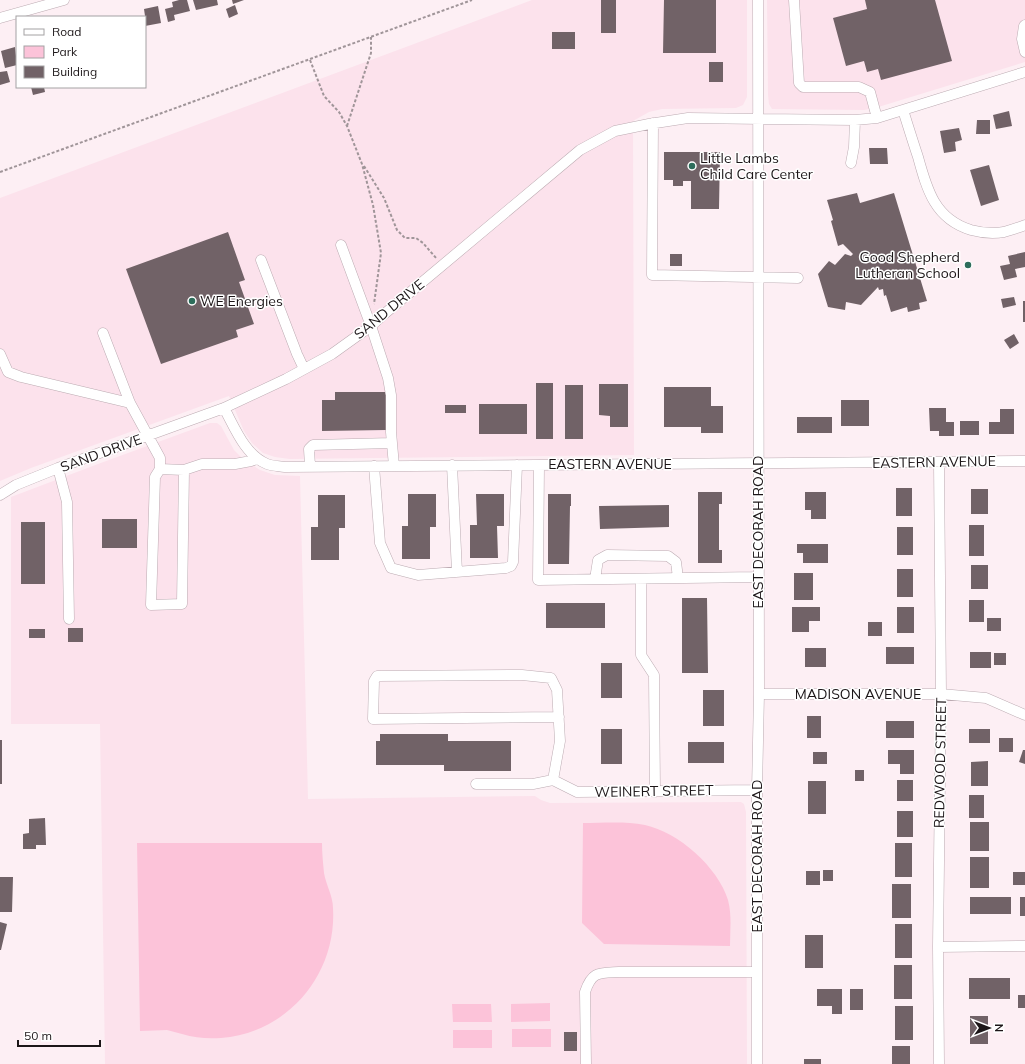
<svg xmlns="http://www.w3.org/2000/svg" width="1025" height="1064" viewBox="0 0 1025 1064" font-family="Mulish,sans-serif">
<style>
.built{fill:#fce2ec}
.green{fill:#fcc3d9}
.building{fill:#716267}
.lines{fill:none;stroke-linecap:round;stroke-linejoin:round}
.minor-casing{stroke:#bcabb2;stroke-width:11}
.path{stroke:#a09599;stroke-width:2;stroke-dasharray:3 2;stroke-linecap:butt}
.minor{stroke:#fff;stroke-width:10}
.poi-dot{fill:#2d6d5b;stroke:#fff;stroke-width:1.5}
.labels{text-anchor:middle;dominant-baseline:central;stroke-width:3;stroke-linejoin:round;paint-order:stroke}
.poi-label{font-size:14px;fill:#1c1618;stroke:#fff;text-anchor:start}
.street-label{font-size:14px;fill:#1c1618;stroke:#fff}
</style>
<rect width="100%" height="100%" fill="#fdeff4"/>
<path class="built" d="M532,0h215v97l-4,8 -7,3 -74,1 -13,3 -16,9 1,334 -344,4 -15,-2 -12,-4 -11,-10 -8,-12 -15,-35 -198,72 -31,13v-283z
M767,0h258v62l-150,46 -11,2 -92,-1 -3,-5 -1,-9z
M210,423h7l4,3 13,24 10,10 16,10 15,5 25,1 8,323 227,-3 6,4 9,3 191,-1 3,2 2,8 1,252h-642l-5,-340h-89v-227l87,-33z"/>
<path class="green" d="M583,823c20,0 42,-2 62,2 33,7 73,42 83,75 4,15 2,31 2,46l-126,-2 -22,-21z
M137,843h185c0,10 1,20 2,30 2,12 9,23 9,35 4,66 -45,125 -112,130 -13,1 -26,0 -39,-4 -5,-1 -10,-3 -15,-4 -8,0 -18,1 -27,1z
M550,1003v18l-39,1v-18z
M452,1004h39l1,18h-39z
M512,1029h39v18h-39z
M453,1030h39v18h-39z"/>
<path class="building" d="M179,0h8l3,11 -16,4 1,5 -7,2 -3,-13 8,-2 -1,-5z
M193,0h24l1,5 -22,5z
M232,0h12l-11,4z
M601,0h15v33h-15z
M664,0h52v53h-53z
M865,0h70l17,61 -71,19 -3,-11 -11,3 -3,-11 -18,5 -13,-48 34,-9z
M235,5l3,9 -9,4 -3,-9z
M158,6l3,17 -16,3v-9l-3,-1h3l-1,-7z
M552,32h23v17h-23z
M15,47l2,18 -12,3 -4,-17z
M709,62h14v20h-14z
M7,71l3,11 -10,3v-13z
M31,87h13l1,5 -12,3z
M1009,111l3,15 -16,3 -3,-14z
M977,120h13v14h-14z
M959,128l3,12 -7,2 1,9 -12,2 -4,-22z
M869,148h18l1,16h-18z
M664,152h56l-1,57h-28v-28h-8v5h-10v-6h-9z
M989,165l10,35 -18,6 -11,-36z
M857,193l3,10 34,-10 33,108 -8,2 1,6 -12,3 -1,-5 -16,5 -5,-17 -2,1 -1,-7 -4,1 -1,-3 -17,18 -15,-3 -1,8 -17,-3 -10,-33 11,-13 6,4 10,-11 6,2 2,-2 -10,-10 -5,2 -7,-25 2,-1 -6,-20z
M228,232l17,48 -6,2 15,42 -18,6 2,7 -77,27 -35,-95z
M1025,252v15l-10,2 2,8 -13,3 -4,-14 10,-2 -2,-8z
M670,254h12v12h-12z
M1014,297l2,8 -13,3 -2,-9z
M1023,301h2v21h-2z
M1014,334l5,9 -9,6 -6,-9z
M536,383h17v56h-17z
M599,384h29v43h-18v-11l-11,-1z
M565,385h18v54h-18z
M664,387h47v19h12v27h-22v-6h-37z
M335,392h51v38l-64,1v-31h13z
M841,400h28v26h-28z
M479,404h48v30h-48z
M445,405h21v8h-21z
M929,408h17v14h8v14h-15v-5h-9z
M1000,409h14v25h-25v-12h11z
M797,417h35v16h-35z
M960,421h19v14h-19z
M896,488h16v28h-16z
M971,489h17v25h-17z
M698,492h24v12h-3v46h3v13h-24z
M805,492h21v27h-15v-9h-6z
M408,494h28v33h-6v32h-28v-33h6z
M476,494h28v32h-7l1,32h-28v-33h7z
M548,494h23v12h-1l-1,58h-21z
M318,495h27v33h-6v32h-28v-33h7z
M669,505v22l-69,2 -1,-23z
M102,519h35v29h-35z
M21,522h24v62h-24z
M969,525h15v31h-15z
M897,527h16v28h-16z
M797,544h31v19h-25v-10h-6z
M971,565h17v24h-17z
M897,569h16v28h-16z
M794,573h19v27h-19z
M682,598h25l1,75h-26z
M969,600h15v22h-15z
M546,603h59v25h-59z
M792,607h28v14h-11v11h-17z
M897,607h17v26h-17z
M987,618h14v13h-14z
M868,622h14v14h-14z
M68,628h15v14h-15z
M29,629h16v9h-16z
M886,647h28v17h-28z
M805,648h21v19h-21z
M970,652h21v16h-21z
M994,653h12v12h-12z
M601,663h21v35h-21z
M703,690h21v36h-21z
M807,716h14v22h-14z
M886,721h28v17h-28z
M601,729h21v35h-21z
M969,729h21v14h-21z
M380,734h68v7h63v30h-67v-6h-68v-24h4z
M999,738h14v14h-14z
M0,740h2v44h-2z
M688,742h36v21h-36z
M888,750h26v24h-14v-10h-12z
M1023,750h2v14l-6,-2z
M813,752h14v12h-14z
M988,761v25h-17v-24z
M855,770h9v11h-9z
M897,780h16v21h-16z
M808,781h18v33h-18z
M969,795h15v23h-15z
M897,811h16v26h-16z
M45,818l1,27h-10v4h-13v-15l6,-1v-14z
M970,822h19v29h-19z
M895,843h17v34h-17z
M970,857h19v31h-19z
M823,870h10v11h-10z
M806,871h14v14h-14z
M1013,872h12v13h-12z
M0,877h13l-1,35h-12z
M892,884h19v34h-19z
M970,897h41v17h-41z
M1020,897h5v19h-5z
M0,922l7,2 -6,26h-1z
M895,924h17v34h-17z
M805,935h18v33h-18z
M894,965h18v34h-18z
M969,978h41v21h-41z
M817,989h25v25h-10v-8h-15z
M850,989h13v21h-13z
M1018,995h7v13h-7z
M895,1006h18v34h-18z
M970,1016h18v28h-18z
M564,1032h13v19h-13z
M892,1046h18v18h-18z
M804,1059h17v5h-17z"/>
<g class="lines">
<defs>
<path id="minor" d="M794,0l5,83 4,4h56l11,5 7,26
M0,18l64,-18
M1025,25l-1,1 -2,13 3,13
M903,110c5,16 10,32 15,47 9,33 17,62 53,73 11,3 22,4 33,2 7,-2 14,-4 21,-7
M653,123l-1,152 146,3
M851,163l3,-16 1,-27
M341,245l30,81 17,52 3,17v37l3,34
M261,260l36,94 7,15
M103,333l27,70 30,55v11l-5,8 -4,128 31,-1 2,-134
M0,354l8,18 13,5 109,26
M224,408c11,20 21,47 43,56 5,2 12,2 18,3l740,-6
M939,462l2,232 -3,253 1,117
M452,465l5,107
M539,465l-1,115 220,-3
M310,466l-1,-17 4,-4 79,-2
M374,466l6,77 11,25 27,7 88,-7 5,-2 2,-4 4,-97
M58,468l9,34 2,117
M160,469l24,1 18,-6h33l16,-3 6,-2
M0,495l16,-10 42,-17 166,-60 62,-29 46,-25 39,-28 12,-11 197,-165 35,-19 34,-7 39,-6 167,2 22,-2 148,-46
M595,579l3,-19 9,-5 61,1 8,6 2,16
M641,579v76l13,20 1,117
M759,694h182l45,4 39,17
M553,780l7,-39 -3,-51 -6,-12 -29,-3 -145,1 -3,5 -1,38 186,-2
M553,780l24,12 180,-2
M476,784h57l20,-4
M938,947l87,-1
M586,1064l-1,-72c7,-21 14,-19 34,-20h138
M757,1064v-274l2,-96 -1,-694"/>
</defs>
<use href="#minor" class="minor-casing"/>
<path class="path" d="M310,60l14,36 15,16 8,14 15,38 11,41 8,48 -7,51
M347,126l24,-73v-16
M364,166l20,32 13,32 8,8h11l7,5 13,15
M0,172l472,-172"/>
<use href="#minor" class="minor"/>
</g>
<g class="poi-dot">
<circle cx="692" cy="166" r="4"/>
<circle cx="968" cy="265" r="4"/>
<circle cx="192" cy="301" r="4"/>
</g>
<g class="labels">
<g class="poi-label">
<text x="700" y="158">Little Lambs<tspan x="700" dy="16">Child Care Center</tspan></text>
<text x="960" y="257" text-anchor="end">Good Shepherd<tspan x="960" dy="16">Lutheran School</tspan></text>
<text x="200" y="301">WE Energies</text>
</g>
<g class="street-label">
<text transform="translate(389 309) rotate(-39)">SAND DRIVE</text>
<text transform="translate(101 453) rotate(-20)">SAND DRIVE</text>
<text transform="translate(934 462) rotate(-1)">EASTERN AVENUE</text>
<text x="610" y="464">EASTERN AVENUE</text>
<text transform="translate(758 532) rotate(-90)">EAST DECORAH ROAD</text>
<text x="858" y="694">MADISON AVENUE</text>
<text transform="translate(940 763) rotate(-89)">REDWOOD STREET</text>
<text transform="translate(654 791) rotate(-1)">WEINERT STREET</text>
<text transform="translate(757 856) rotate(-90)">EAST DECORAH ROAD</text>
</g>
</g>
<rect x="16" y="16" width="130" height="72" fill="#ffffff" stroke="#a4a2a3"/>
<rect x="24" y="29" width="20" height="6" fill="#ffffff" stroke="#a4a2a3"/>
<text x="52" y="36" font-size="12" fill="#1c1618">Road</text>
<rect x="24" y="46" width="20" height="12" fill="#fcc3d9" stroke="#a4a2a3"/>
<text x="52" y="56" font-size="12" fill="#1c1618">Park</text>
<rect x="24" y="66" width="20" height="12" fill="#716267" stroke="#a4a2a3"/>
<text x="52" y="76" font-size="12" fill="#1c1618">Building</text>
<g transform="translate(989 1028) rotate(90)" stroke="#ffffff" stroke-width="3" paint-order="stroke">
<path d="M0-3L7 15L0 10L-7 15Z" fill="#1c1618"/>
<text y="-6" font-size="11" font-weight="bold" text-anchor="middle" fill="#1c1618">N</text>
</g>
<path d="M18 1040v6h82v-6" fill="none" stroke="#1c1618" stroke-width="2"/>
<text x="24" y="1040" font-size="12" fill="#1c1618" stroke="#ffffff" stroke-width="3" paint-order="stroke">50 m</text>
</svg>
